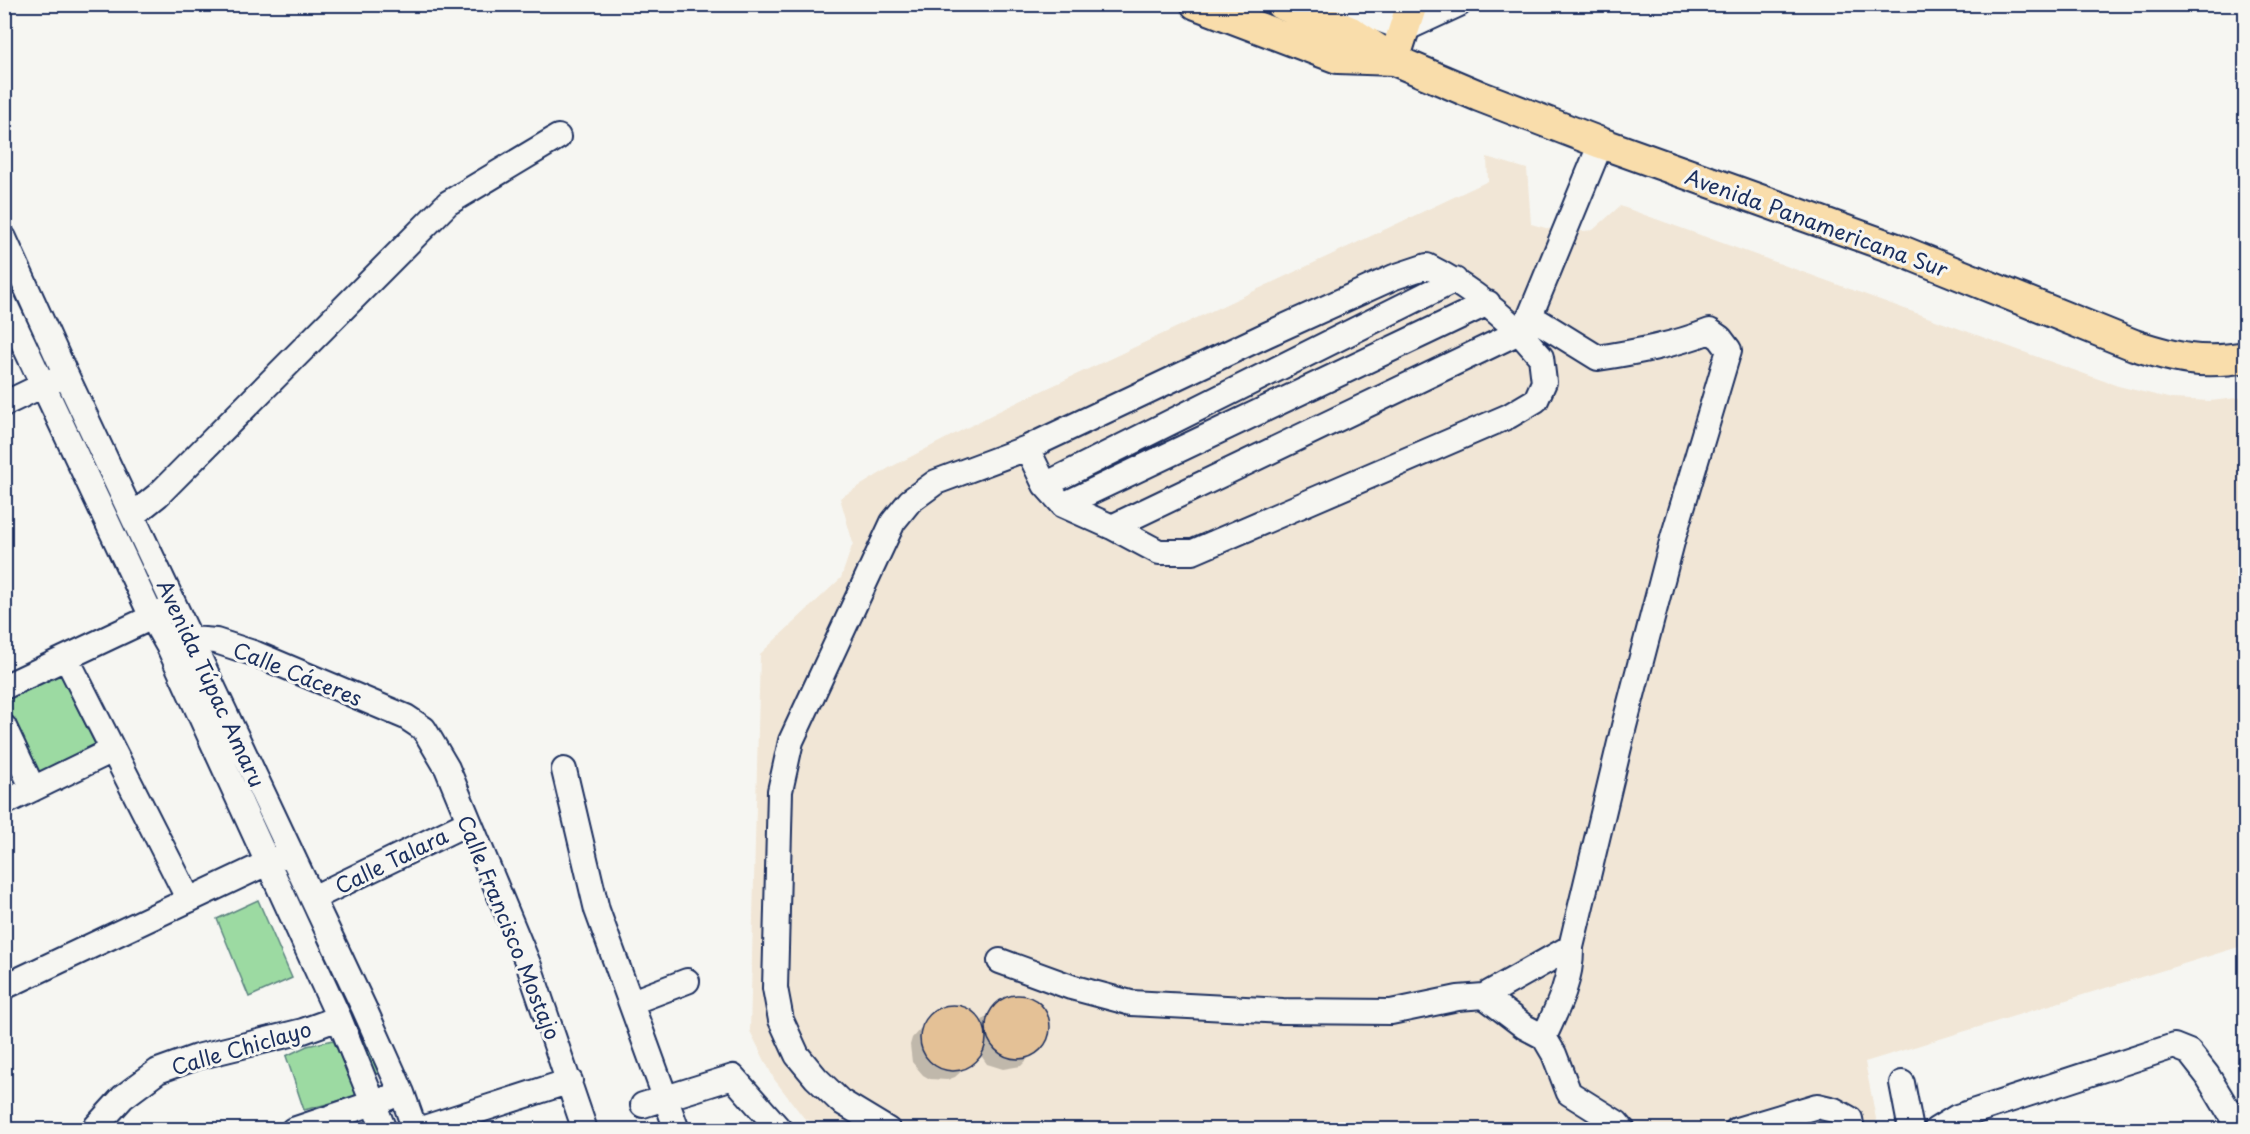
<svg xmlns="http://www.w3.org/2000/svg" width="2250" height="1134" viewBox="0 0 2250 1134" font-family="'Playpen Sans',sans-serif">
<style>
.built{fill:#f1e6d6}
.green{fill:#9cdaa2;stroke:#5c8480;stroke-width:1.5}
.shadow{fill:#0003}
.building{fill:#e4c196;stroke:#1b2f5e;stroke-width:1.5}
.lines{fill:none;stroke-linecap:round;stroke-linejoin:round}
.minor-casing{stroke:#1b2f5e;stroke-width:28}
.major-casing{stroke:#1b2f5e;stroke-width:34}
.minor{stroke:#f6f6f2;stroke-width:24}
.major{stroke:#f9ddab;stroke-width:30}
.labels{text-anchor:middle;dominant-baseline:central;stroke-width:6;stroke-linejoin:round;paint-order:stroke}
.street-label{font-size:21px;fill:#1b2f5e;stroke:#f6f6f2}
</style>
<rect width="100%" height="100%" fill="#f6f6f2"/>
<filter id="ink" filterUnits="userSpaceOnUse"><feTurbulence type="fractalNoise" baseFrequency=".0167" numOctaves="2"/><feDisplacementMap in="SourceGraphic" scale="12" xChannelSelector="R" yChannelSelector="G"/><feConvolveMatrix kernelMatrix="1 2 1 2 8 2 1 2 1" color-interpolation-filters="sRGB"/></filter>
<g filter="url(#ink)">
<path class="built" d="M1487,157l40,12 4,55 33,9 29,-3 27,-24 498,180 54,13 38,2 35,-4v548l-380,117 13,67h-1050l-24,-11 -30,-39 -24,-48 10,-377 81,-76 12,-35 -13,-45 49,-30 110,-57 489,-230z"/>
<path class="green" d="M4,255l51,111 -11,5 -39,-85z
M59,672l37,74 -58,29 -33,-69v-9z
M291,856l90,216 -11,4 -92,-214z
M258,900l34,78 -43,19 -32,-78z
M333,1040l25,56 -54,14 -18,-54 21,-10z"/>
<path class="shadow" d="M1017,996l17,5 12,13 2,8 -3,19 -24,25 -18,3 -16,-5 -7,-10 -25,23 -8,3 -17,-1 -7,-4 -11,-13 -2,-17 2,-7 24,-27 18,-5 17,6 8,12 21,-22z"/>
<path class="building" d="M986 1027a32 32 0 1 1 64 0a32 32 0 1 1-64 0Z
M920 1038a33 33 0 1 1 66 0a33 33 0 1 1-66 0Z"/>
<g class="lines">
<defs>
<path id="minor" d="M1339,4l66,25 54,-25
M4,238l62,137 298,633 38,85 13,37
M4,302l148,315 17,30 170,371 45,112
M4,404l52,-25
M1027,448l18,37 18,20 49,22 47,25h34l316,-136 27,-16 8,-18 -3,-25 -22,-25 -407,195
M1045,485l410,-205
M1063,505l425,-202
M133,515l25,-20 290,-292 110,-66
M179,644l13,-5 24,2 40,13 150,63 18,12 23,39 82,198 56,164
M67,659l122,241
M4,687l161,-76
M4,727l29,62
M564,770l33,140 80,220
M4,803l109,-53
M313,898l156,-76
M1000,961l71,26 60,16 152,8 108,1 67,-14 26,-2 87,-49 53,-221 49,-188 56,-188 -9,-12 -10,-7c-36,14 -74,21 -112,27l-68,-42
M4,987l278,-131
M1484,996l41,31 19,10 10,17 15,39 48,30 6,7
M632,1002l55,-21
M1544,1037c13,-28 28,-58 27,-90
M1902,1083l9,47
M643,1105l90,-28 47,53
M93,1130l30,-33 35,-26 39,-14 106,-26 36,-13
M293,1130l95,-32
M418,1130l152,-49
M888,1130l-48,-29 -24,-23 -19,-23 -16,-35 -6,-32 5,-197 11,-50 102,-219 17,-21 26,-19 91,-34 237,-112 130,-59 33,-11c36,18 62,38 92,66l11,-16 71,-173
M1737,1130l80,-24 17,4 16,9 2,11
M1936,1130l21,-13 217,-71 15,6 18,23 33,55"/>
<path id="major" d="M1196,4l142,54 56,2
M1281,4l70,28 43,28 85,36 122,47 293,105 240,97c41,13 67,20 112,12
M1394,60l18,-56"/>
</defs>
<use href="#minor" class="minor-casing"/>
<use href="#major" class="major-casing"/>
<use href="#minor" class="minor"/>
<use href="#major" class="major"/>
</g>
</g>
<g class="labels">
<g class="street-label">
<text transform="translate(1817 222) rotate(20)">Avenida Panamericana Sur</text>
<text transform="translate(298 673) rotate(22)">Calle Cáceres</text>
<text transform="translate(212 683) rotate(65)">Avenida Túpac Amaru</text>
<text transform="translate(391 860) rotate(-26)">Calle Talara</text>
<text transform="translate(510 927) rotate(68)">Calle Francisco Mostajo</text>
<text transform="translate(241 1047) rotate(-16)">Calle Chiclayo</text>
</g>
</g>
<rect width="2250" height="1134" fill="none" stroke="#f6f6f2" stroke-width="24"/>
<rect x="12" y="12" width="2226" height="1110" fill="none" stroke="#1b2f5e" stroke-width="2" filter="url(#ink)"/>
</svg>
